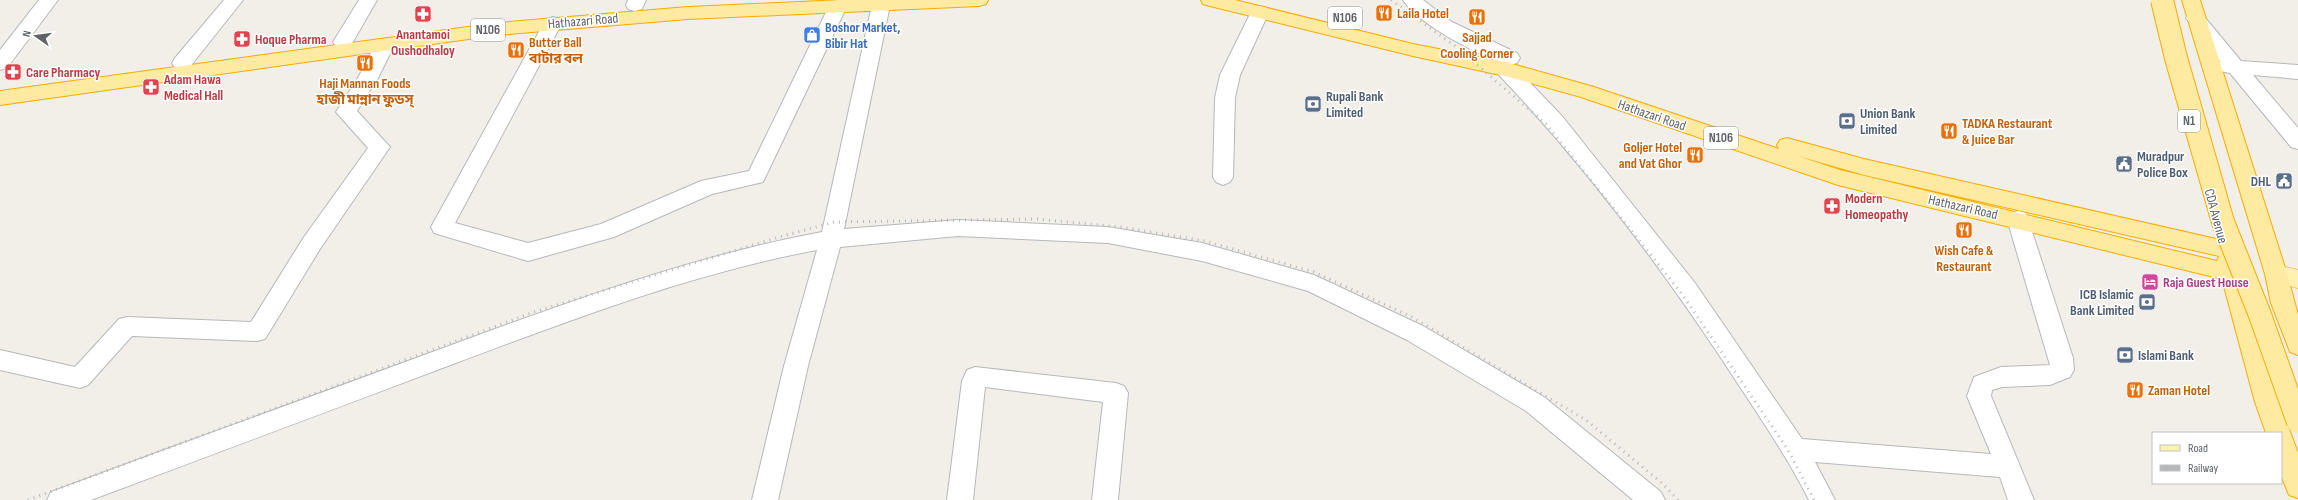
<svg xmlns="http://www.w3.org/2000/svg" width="2298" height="500" viewBox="0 0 2298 500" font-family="'Sofia Sans Condensed','Noto Sans Bengali',sans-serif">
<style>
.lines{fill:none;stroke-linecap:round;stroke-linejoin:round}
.minor-casing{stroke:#b5b8bc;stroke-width:2}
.tertiary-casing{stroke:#b5b8bc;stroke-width:2}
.primary-casing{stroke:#f2c960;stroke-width:2}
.trunk-casing{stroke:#f9ab00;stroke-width:2}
.minor{fill:#fff;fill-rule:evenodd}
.tertiary{fill:#fff;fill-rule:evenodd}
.primary{fill:#fff2af;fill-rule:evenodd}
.trunk{fill:#feeaa1;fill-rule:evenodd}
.rail{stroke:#b6b7b8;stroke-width:3;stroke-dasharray:1 5;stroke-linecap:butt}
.trunk-bridge-casing{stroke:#f9ab00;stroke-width:24;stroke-linecap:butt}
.trunk-bridge{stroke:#feeaa1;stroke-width:22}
.labels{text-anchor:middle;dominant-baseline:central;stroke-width:3;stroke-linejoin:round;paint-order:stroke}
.shield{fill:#fff;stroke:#8f9295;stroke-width:1}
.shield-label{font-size:13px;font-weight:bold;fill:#5f6368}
.food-label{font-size:14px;font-weight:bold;fill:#c56008;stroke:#fff;text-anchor:start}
.street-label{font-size:14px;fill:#5f6368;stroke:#fff}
.shop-label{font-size:14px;font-weight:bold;fill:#366cbe;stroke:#fff;text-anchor:start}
.health-label{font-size:14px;font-weight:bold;fill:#be3a42;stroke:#fff;text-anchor:start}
.service-label{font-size:14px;font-weight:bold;fill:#4e5e75;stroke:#fff;text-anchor:start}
.hotel-label{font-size:14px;font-weight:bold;fill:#b23c85;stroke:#fff;text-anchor:start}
</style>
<rect width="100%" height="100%" fill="#f1efe8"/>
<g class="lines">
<defs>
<path id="minor" d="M39,0h19l-51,68 -7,2v-20z
M224,0h19l-54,68 -7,2 -7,-2 -3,-5 3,-5z
M359,0h18l-27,47 -7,1 -7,-1 -3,-5z
M628,0h18l-4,9 -7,2 -7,-2 -2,-4z
M838,0l7,2 2,4 -84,176 -51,12 -98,43 -86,24 -94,-28 -3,-6 115,-208 7,-2 7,2 2,4 -107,200 73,20 73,-19 100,-43 48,-10 80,-165 2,-4z
M885,0l5,5 -46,224 114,-9 150,7 94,16 112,32 109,51 121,71 117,95 4,8h-32l-107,-89 -119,-71 -99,-49 -106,-30 -94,-18 -150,-7 -118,11 -32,119 -30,134h-26l32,-134 33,-116c-125,23 -246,70 -364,114 -121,46 -242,91 -362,136h-44l4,-8c125,-47 251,-92 376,-138 128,-47 260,-97 395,-122l50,-227 2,-4z
M1260,6l7,2 2,4 -29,63 -5,23 -2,79 -3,5 -7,3 -7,-3 -3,-5 2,-79 5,-23 31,-63 2,-4z
M2195,12l7,2 39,47 57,4v14l-45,-4 45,53v21l-7,-2 -61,-74 -10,-2 -3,-5 3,-5 -34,-43 2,-4z
M384,40l7,1 3,5 -16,32 -21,33 33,36 -70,102 -55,90 -8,2 -125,-5 -44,49 -8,3 -80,-18v-20l75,17 44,-48 8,-2 124,5 53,-85 64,-89 -32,-36 23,-36 18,-35z
M1505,62l7,2 50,52 133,167 107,156 189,15 -24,-58 7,-19 27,-10 49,-2 -43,-146 3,-6 8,-2 8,2 47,145 1,12 -4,7 -20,8 -48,2 -10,3 -1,6 43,104h-26l-8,-23 -185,-15 20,38h-26c-25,-49 -56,-93 -86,-139 -67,-101 -141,-199 -225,-287l-3,-5 3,-5z
M975,367l141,16 8,3 4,7 -10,107h-26l11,-98 -118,-15 -12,113h-26l15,-119 5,-11z"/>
<path id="tertiary" d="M1403,0h20l29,22 65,31 3,5 -3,5 -7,2c-29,-8 -91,-40 -107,-65z"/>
<path id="primary" d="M2276,265l22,5v18l-30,-8 -3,-6 3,-6z"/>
<path id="trunk" d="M843,0h145l-2,4 -7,2 -291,13 -191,16 -497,70v-14l497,-68 191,-16z
M1201,0h34l178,44 92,18 89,25 185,62 -2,-4 3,-5 7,-2 77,21 370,84 45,159 19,51v45l-9,-3 -8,-20v-42h-15l-11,-31 -33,-123 -384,-94 -257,-88 -76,-21 -92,-20 -203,-50 -7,-2zM1798,156l66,19 355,81 -2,5 -377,-91z
M2182,0h18l87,274 11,41v40l-8,-3 -19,-49 -6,-29z"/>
</defs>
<use href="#minor" class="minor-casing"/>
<use href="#tertiary" class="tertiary-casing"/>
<use href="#primary" class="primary-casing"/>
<use href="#trunk" class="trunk-casing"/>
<use href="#minor" class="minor"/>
<use href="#tertiary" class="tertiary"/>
<use href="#primary" class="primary"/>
<use href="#trunk" class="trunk"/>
<path class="rail" d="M1391,0l64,46 91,78 136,170 106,156 26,50
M28,500l506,-188 242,-74 58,-16 203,-3 83,8 85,14 109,31 98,45 174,103 77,64 15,16"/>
<defs>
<path id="trunk-bridge" d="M2162,0l14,58 47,164 37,93 38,107"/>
</defs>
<use href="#trunk-bridge" class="trunk-bridge-casing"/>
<use href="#trunk-bridge" class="trunk-bridge"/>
</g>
<defs>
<symbol id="restaurant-square" viewBox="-11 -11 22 22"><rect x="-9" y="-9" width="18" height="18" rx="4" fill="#e8710a" stroke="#fff"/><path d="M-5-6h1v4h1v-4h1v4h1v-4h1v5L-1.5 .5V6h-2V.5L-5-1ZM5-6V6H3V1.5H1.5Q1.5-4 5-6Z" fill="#fff"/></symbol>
<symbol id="pharmacy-square" viewBox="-11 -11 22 22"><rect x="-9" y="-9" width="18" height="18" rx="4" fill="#e0444e" stroke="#fff"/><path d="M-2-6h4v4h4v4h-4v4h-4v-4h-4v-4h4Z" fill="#fff"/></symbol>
<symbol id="shop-square" viewBox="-11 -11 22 22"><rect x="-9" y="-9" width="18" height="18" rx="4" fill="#3f7fe0" stroke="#fff"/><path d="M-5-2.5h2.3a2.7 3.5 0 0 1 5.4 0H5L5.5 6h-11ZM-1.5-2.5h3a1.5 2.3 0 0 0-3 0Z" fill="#fff"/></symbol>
<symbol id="bank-square" viewBox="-11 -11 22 22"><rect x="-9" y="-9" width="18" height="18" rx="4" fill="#5c6f8a" stroke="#fff"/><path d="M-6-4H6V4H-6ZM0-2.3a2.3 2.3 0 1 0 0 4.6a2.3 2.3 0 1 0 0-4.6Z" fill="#fff"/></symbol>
<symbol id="civic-square" viewBox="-11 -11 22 22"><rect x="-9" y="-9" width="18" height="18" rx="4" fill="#5c6f8a" stroke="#fff"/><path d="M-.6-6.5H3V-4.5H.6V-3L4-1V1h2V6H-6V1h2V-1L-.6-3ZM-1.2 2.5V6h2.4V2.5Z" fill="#fff"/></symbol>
<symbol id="hotel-square" viewBox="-11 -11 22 22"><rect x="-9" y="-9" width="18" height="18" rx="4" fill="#d1479c" stroke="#fff"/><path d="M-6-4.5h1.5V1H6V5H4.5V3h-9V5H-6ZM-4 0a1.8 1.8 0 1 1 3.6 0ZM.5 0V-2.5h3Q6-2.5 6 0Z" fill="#fff"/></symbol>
</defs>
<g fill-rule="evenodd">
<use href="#restaurant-square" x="1374" y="3" width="20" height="20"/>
<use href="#pharmacy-square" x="413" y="4" width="20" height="20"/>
<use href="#restaurant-square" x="1467" y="7" width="20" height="20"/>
<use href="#shop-square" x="802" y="25" width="20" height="20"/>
<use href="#pharmacy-square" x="232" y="29" width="20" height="20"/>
<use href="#restaurant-square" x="506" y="40" width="20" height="20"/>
<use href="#restaurant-square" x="355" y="53" width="20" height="20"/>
<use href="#pharmacy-square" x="3" y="62" width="20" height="20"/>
<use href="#pharmacy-square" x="141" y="77" width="20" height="20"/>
<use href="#bank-square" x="1303" y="94" width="20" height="20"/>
<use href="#bank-square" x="1837" y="111" width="20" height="20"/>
<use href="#restaurant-square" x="1939" y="121" width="20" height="20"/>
<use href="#restaurant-square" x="1685" y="145" width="20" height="20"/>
<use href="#civic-square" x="2114" y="154" width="20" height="20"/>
<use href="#civic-square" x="2274" y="171" width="20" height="20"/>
<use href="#pharmacy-square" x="1822" y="196" width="20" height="20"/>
<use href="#restaurant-square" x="1954" y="220" width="20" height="20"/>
<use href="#hotel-square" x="2140" y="272" width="20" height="20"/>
<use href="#bank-square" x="2137" y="292" width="20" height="20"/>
<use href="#bank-square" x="2115" y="345" width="20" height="20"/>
<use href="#restaurant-square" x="2125" y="380" width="20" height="20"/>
</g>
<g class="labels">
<g class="shield">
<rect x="1328" y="7" width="34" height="22" rx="3"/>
<rect x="471" y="19" width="34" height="22" rx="3"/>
<rect x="2178" y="110" width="22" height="22" rx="3"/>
<rect x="1704" y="127" width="34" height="22" rx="3"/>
</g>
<g class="shield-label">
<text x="1345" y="18">N106</text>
<text x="488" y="30">N106</text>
<text x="2189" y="121">N1</text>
<text x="1721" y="138">N106</text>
</g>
<g class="food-label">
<text x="1397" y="13">Laila Hotel</text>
<text x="1477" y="37" text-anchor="middle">Sajjad<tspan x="1477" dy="16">Cooling Corner</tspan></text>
<text x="529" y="42">Butter Ball<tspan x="529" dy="16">বাটার বল</tspan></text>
<text x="365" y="83" text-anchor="middle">Haji Mannan Foods<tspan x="365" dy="16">হাজী মান্নান ফুডস্</tspan></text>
<text x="1962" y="123">TADKA Restaurant<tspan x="1962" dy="16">&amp; Juice Bar</tspan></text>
<text x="1682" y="147" text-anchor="end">Goljer Hotel<tspan x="1682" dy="16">and Vat Ghor</tspan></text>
<text x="1964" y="250" text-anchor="middle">Wish Cafe &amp;<tspan x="1964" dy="16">Restaurant</tspan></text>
<text x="2148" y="390">Zaman Hotel</text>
</g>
<g class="street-label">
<text transform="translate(583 21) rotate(-5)">Hathazari Road</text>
<text transform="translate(1652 115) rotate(19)">Hathazari Road</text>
<text transform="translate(1963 207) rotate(13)">Hathazari Road</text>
<text transform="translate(2216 216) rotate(75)">CDA Avenue</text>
</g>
<g class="shop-label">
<text x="825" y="27">Boshor Market,<tspan x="825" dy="16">Bibir Hat</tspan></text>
</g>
<g class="health-label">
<text x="423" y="34" text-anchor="middle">Anantamoi<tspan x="423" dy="16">Oushodhaloy</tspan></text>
<text x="255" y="39">Hoque Pharma</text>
<text x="26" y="72">Care Pharmacy</text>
<text x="164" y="79">Adam Hawa<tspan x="164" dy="16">Medical Hall</tspan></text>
<text x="1845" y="198">Modern<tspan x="1845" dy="16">Homeopathy</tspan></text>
</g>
<g class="service-label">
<text x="1326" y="96">Rupali Bank<tspan x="1326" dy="16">Limited</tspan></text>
<text x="1860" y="113">Union Bank<tspan x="1860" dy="16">Limited</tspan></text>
<text x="2137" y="156">Muradpur<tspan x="2137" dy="16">Police Box</tspan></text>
<text x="2271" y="181" text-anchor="end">DHL</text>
<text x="2134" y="294" text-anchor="end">ICB Islamic<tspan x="2134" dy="16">Bank Limited</tspan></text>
<text x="2138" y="355">Islami Bank</text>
</g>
<g class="hotel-label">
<text x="2163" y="282">Raja Guest House</text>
</g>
</g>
<rect x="2152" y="432" width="130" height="52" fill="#ffffff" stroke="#bfc1c3"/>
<rect x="2160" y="445" width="20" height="6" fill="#fff2af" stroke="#bfc1c3"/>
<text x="2188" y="452" font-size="12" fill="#5f6368">Road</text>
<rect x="2160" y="465" width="20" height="6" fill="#b6b7b8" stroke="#bfc1c3"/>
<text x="2188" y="472" font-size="12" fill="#5f6368">Railway</text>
<g transform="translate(36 36) rotate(284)" stroke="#ffffff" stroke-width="3" paint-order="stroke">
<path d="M0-3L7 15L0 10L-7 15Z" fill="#5f6368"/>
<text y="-6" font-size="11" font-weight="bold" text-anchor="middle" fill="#5f6368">N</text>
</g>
</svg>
